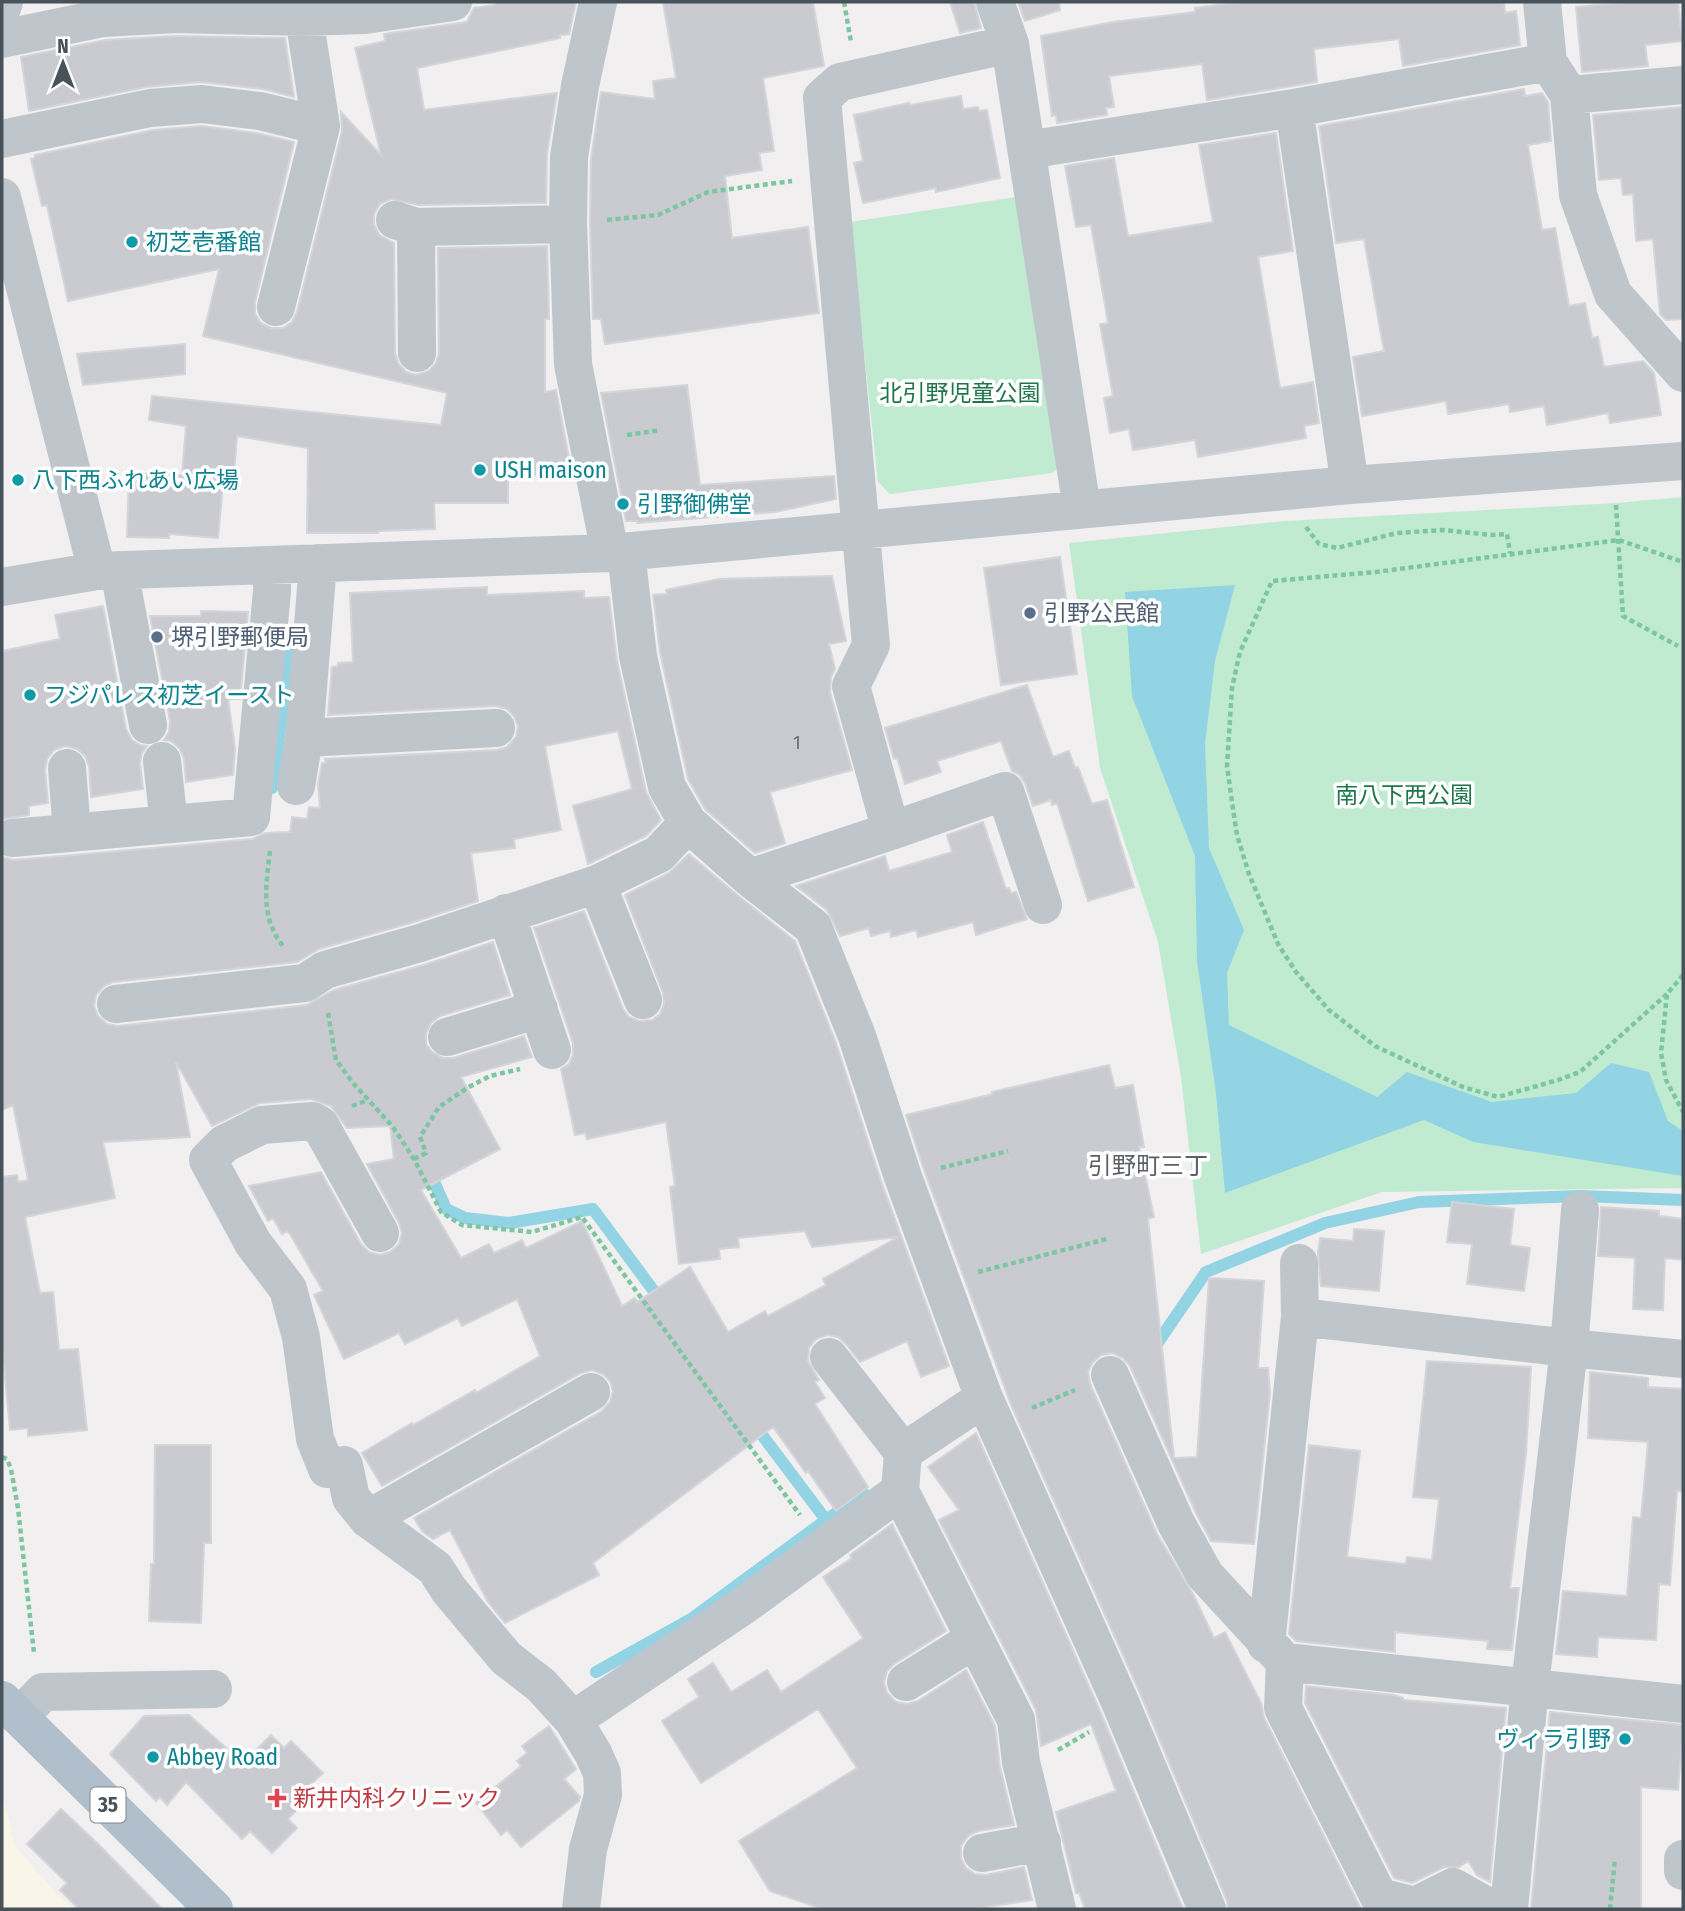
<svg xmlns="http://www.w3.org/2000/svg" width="1685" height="1911" viewBox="0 0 1685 1911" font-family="'Fira Sans Condensed','Noto Sans JP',sans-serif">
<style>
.commercial{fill:#faf5e9}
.green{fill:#c1ebd1}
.water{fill:#92d3e4}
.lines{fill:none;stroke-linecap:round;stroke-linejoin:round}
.stream{stroke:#92d3e4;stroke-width:12}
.building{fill:#c9cbd1;stroke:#d3d5d9;stroke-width:2}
.path{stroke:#7cc6a1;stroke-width:4.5;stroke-dasharray:5 3.5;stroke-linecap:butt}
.minor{stroke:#bec6cc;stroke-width:38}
.major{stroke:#b1becb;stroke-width:38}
.culture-dot{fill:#0f9aa8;stroke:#fff;stroke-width:2.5}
.service-dot{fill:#5c6f8a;stroke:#fff;stroke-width:2.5}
.health-dot{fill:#e0444e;stroke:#fff;stroke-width:2.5}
.labels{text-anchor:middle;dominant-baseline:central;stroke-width:7;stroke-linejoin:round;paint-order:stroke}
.number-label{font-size:19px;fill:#687078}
.shield{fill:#fff;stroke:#7f868c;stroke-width:2}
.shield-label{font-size:21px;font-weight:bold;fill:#48525a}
.culture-label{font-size:23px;fill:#0d838f;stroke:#fff;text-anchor:start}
.park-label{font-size:23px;fill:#1f754a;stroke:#fff}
.service-label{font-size:23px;fill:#4e5e75;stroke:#fff;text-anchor:start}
.health-label{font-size:23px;fill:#be3a42;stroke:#fff;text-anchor:start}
.neighbourhood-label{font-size:24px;fill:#5c5f63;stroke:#fff}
</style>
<rect width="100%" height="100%" fill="#f1efef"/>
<path class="commercial" d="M2,1791l13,55 42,48 18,15h-73z"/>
<path class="green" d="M1023,196l35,272 -6,5 -162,21 -12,-12 -28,-260z
M1683,497v691l-301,4 -181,62 -20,-177 -23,-135 -58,-174 -31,-225 216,-22 331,-18z"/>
<path class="water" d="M1235,585l-20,76 -10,83 4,104 35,82 -17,43 2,52 148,72 30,-25 85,30 84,-9 35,-30 38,9 19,49 15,10v45l-210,-34 -49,-22 -199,73 -9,-100 -19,-132 -2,-105 -63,-160 -7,-104z"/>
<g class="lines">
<path class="stream" d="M272,788l19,-139
M428,1168l18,41 19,9 44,5 84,-14 69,93
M1152,1351l54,-79 119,-49 94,-21 162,-6 102,4
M753,1423l73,97 38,-26
M596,1672l95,-53 135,-99"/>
</g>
<path class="building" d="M494,2h82l-7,32 -9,1v3l-143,30 7,42 133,-17 -10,61 -1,49 -127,2 -28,-6 -11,5 -6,10v10l5,11 15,8 1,110 3,10 8,9 10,3 13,-4 7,-8 3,-9 -1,-106 109,-2 2,73h-4v73l11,-2 16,84 -64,2v27h-74l1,26 -57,2v2h-71l1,-85 -71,-12 -3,38 -10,-1 -6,65 -49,-4v4l-42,-1 2,-64 53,2 4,-49 -37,-6 3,-24 289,29 6,-32 -244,-57 16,-67 -151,32 -21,-96 -5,1 -11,-47 4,-1v-3l118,-25 49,-4 54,7 38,9 -39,160v12l6,9 10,5h12l9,-6 5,-10 45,-181 -1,-19 40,43 -26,-107 30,-7 -1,-7 83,-12 7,-14 21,-3z
M663,2h150l11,64 -61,12 11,73 -15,2 3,17 -37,6 7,62 76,-11 11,86 -214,31 -4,-25h-8l-3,-95 1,-65 10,-67 54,7 -2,-18 23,-3z
M950,2h24l7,26 -21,5z
M1018,2h41l1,8 -35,11z
M1241,2h263l1,11 11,-2 4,34 -117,21 -4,-27 -85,10 3,33 -110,18 -5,-36 -93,12 5,31 -8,1 1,7 -50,8 -1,-8 -4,1 -11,-80 72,-14 82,-10v-4z
M1628,2h50l4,39 -37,4 3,21 -66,6 -6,-65z
M176,36l109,2 9,59 -31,-8 -62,-7 -55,5 -117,24 -8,-54 85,-17z
M1524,89l1,7 17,-3 6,9 3,39 -23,4 14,85 13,-2 14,78 16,-3 7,35 6,-1 6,30 39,-6 11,12 7,42 -51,8 -2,-10 -61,12 -3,-19 -34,6 -1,-8 -61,10 -2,-13 -84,15 -9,-59 31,-6 -20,-112 -28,4 -17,-117z
M961,96l2,13 15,-2 1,4 8,-1 13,68 -64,14v-4l-73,15 -9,-40 9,-2 -9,-46 55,-12 1,2z
M1683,107v212l-17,1 -6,-6 -7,-75 -17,2 -3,-47 -10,1 -2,-17 -22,2 -6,-65z
M1276,133l17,118 -35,6 22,131 33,-6 6,41 -15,3 2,12 -108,19 -3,-17 -62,10 -4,-21 -19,4 -6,-35 9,-2 -13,-72 8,-1 -17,-98 -15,2 -11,-61 49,-8 14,78 85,-14 -14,-77z
M185,344v30l-102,11 -6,-31z
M687,385l13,100 134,-9 2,23 -61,13 -138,11v-2h-11l-25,-128z
M1060,557l17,117 -76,11 -17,-117z
M832,576l14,65 -17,3 6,25 -4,8 -1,15 22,78 -82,22 15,51 -30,10 -50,-44 -17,-30 -28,-127 -7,-57 14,-1 -1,-4 53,-11z
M487,587v8l97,-4v7l25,-1 8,64 29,131 15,28 -15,16 -58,28 -15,-58 59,-17 -14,-58 -73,15 16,84 -47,9 1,9 -44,5 7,48 -64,21 -95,27 -22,13 -184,20 -9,4 -8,9 -2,11 4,10 9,8 11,2 189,-21 27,-15 93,-26 66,-22 17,53 -70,21 -9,7 -5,10v11l6,8 11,6h10l71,-22 8,21 -71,20 39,72 -79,41 40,68 28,-14 5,9 28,-13 4,8 56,-27 40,85 13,-8 2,4 53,-35 38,65 37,-21 3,5 58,-31 -3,-6 75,-42 -86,10 -7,-16 -67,7 1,9 -20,2 1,10 -41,5 -9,-77 5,-1 -9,-64 -79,17 -2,-6 -10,2 -14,-66 8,-5 4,-9v-12l-39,-115 50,-17 39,98 6,8 10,4 13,-1 8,-6 4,-10 -1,-11 -38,-98 44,-22 20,-19 47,40 59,47 41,102 46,141 67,182 -28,11 -14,-36 -47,21 -14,-18 -8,-7 -11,-2 -11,4 -7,9 -1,13 11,19 -4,2 10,16 -10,6 53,83 -32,24 -28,-40 -2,2 -33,-46 -180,136 6,12 -94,48 -17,-21 -38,-72 -17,9 -11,-8 -8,-13 188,-107 8,-9 3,-11 -3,-10 -7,-7 -11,-4 -11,3 -199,113 -20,-33 50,-30 1,2 62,-35 1,3 64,-37 -23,-57 -55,27 -4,-8 -53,26 -6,-11 -55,26 -30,-64 9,-4 -33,-57 -3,-3 -5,3 -9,-16 -5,3 -19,-35 72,-14 40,72 8,8 11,3 10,-3 9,-8 3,-11 -3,-10 -32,-59 27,-5 -4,-33 -43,2 -16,-22 -20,-7 -51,4 -48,23 -36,-64 14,75 -87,5 12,56 -90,19 15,76 13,-1 6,58 19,-1 9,81 -59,6v-8l-18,2 -8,-85v-168l15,-2 1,7 10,-2 -15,-75 -11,5v-253l12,3 60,-5 179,-16 12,-6 25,-1 2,-15 15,2 2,-12 11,1 -2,-24 4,-21h4l-1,-4 172,-9 10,-3 9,-10 2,-11 -4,-10 -7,-7 -11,-3 -168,9 4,-48 6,-1v-3l15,-1 -3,-69z
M103,606l23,123 6,11 8,5 7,1 -5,7 -2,10 3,26 -52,8 -2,-31 -4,-10 -8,-7 -12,-3 -11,4 -7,9 -2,11 3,33 -19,3v9l-27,4v-168l58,-12 -5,-24z
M201,611l47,1 -8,87h-12l7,50 -2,26 -47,7 -2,-23 -4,-10 -9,-8 -7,-1 5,-8 1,-11 -20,-105h51z
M1027,685l26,72 16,-6 6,17 3,-1 14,37 15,-4 27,87 -46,14 -31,-98 -5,2 -1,-5 -18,6 -8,-23 -5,-8 -8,-4 -11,-30 -64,20 4,11 -36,12 -8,-26 -3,1 -9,-31z
M983,822l23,67 3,-1 2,5 5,-1 11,27 -51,16 -3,-13 -55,15 -2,-7 -25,7 -1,-6 -19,5 -2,-8 -29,8 -13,-26 -31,-24 89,-30 4,15 63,-19 -5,-17z
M1109,1065l6,23 18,-3 11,62h-5l15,70 -6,2 26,239 23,-1 12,-179 55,3 -6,87h10l2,25 -16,151 -43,-3 -15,-28 -66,-147 -7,-8 -10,-5 -12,2 -9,8 -4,9 2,12 67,150 36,60 21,44 11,-6 36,71 3,15 97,191h-133l-1,-8 -87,-208 -128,-286 -88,-237 -18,-55 87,-21 -1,-2z
M1452,1202l62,7 -4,36 20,3 -6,43 -57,-7 5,-40 -25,-2z
M1601,1207l58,4v5l24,3v41l-18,-2 -2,52 -30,-1 2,-51 -37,-2z
M1354,1229l30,2 -5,60 -58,-5 -3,-32 2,-16 33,3z
M1427,1361l104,6 -5,86 -16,135h9l-7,62 -25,-1 1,-8 -93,-9v20l-99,-11 -7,-7 20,-189 51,6 -13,106 59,7 1,-7 25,3 7,-61 -26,-2z
M1590,1372l58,6v9l35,2v103l-6,-1 -7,94 -11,-1 -3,56 -58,-3 -1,20 -41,-3 7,-63 64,5 6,-79 8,1 7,-76 -60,-4z
M976,1433l124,278 83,198h-98l-6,-16h-3l-20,-81 60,-21 -25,-67 -50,22 -5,-36 -97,-190 20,-10 -31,-43z
M155,1445h56v98h-7l-3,80 -52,-2 2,-57h3z
M892,1524l54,107 -52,33 -7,7 -3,11 3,11 9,9 11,2 11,-3 48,-31 29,56 5,41 14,58 -36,6 -10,5 -7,10v12l5,10 9,6 11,1 38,-8 8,33 -59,9h-151l-52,-18 -31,-50 118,-73 -39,-59 -117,74 -39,-62 37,-24 -11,-18 25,-16 18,29 36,-22 14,22 82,-54 -40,-61 29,-19 -2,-3z
M1306,1686l88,9 9,3v2l103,8 -16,174 -13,-7 -9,-14 -9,6h-15l-32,16 -18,-5 -89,-175z
M1550,1712l133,13 -5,65 -37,-3v122h-110z
M189,1715l54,48 28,-28 13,13 7,-7 32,32 -14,13 5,6 -26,27 9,9 -25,25 -22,-22 -8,8 -56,-57 -19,23 -7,-8 -4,4 -46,-47 34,-38z
M549,1726l27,43 -12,10 16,18 -1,4 -58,46 -14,-17 -6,5 -25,-32 45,-37 -4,-5 10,-8 -5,-7z
M61,1809l37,35 64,65h-83l-19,-19 7,-7 -40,-39z"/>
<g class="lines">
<path class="path" d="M844,2l7,40
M607,220l51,-5 50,-23 84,-11
M627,435l33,-5
M1616,505l7,111 55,30
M1306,527l13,17 18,4 60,-15 46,-3 49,5 15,-1 3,19
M270,851c-4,35 -10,66 13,95
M1683,975l-16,19 -6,59 5,27 17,32
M1667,994l-87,78 -22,8 -60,17 -35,-10 -88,-41 -46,-36 -33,-38 -18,-28 -29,-70 -12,-39 -4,-26 -6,-43 5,-78 8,-36 32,-71 104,-9 243,-32 64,22
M328,1013l8,47 17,23 40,44 21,32 27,53 21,13 70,7 50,-15 218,298
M352,1106l16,-6
M414,1159l12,-6 -6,-16 19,-30 28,-19 23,-12 30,-7
M941,1168l67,-17
M978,1272l129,-33
M1032,1408l43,-18
M2,1457l5,2 4,10 7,39 16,145
M1058,1750l31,-18
M1610,1909l5,-50"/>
<path class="minor" d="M598,2l-18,84 -11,71 -1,67 5,140 37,189
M995,2l15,42 72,465
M1542,2l6,60 21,33 9,100 35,99 70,79
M2,8l2,-6
M2,39l101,-21 73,-4 128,3 61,-2 88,-13
M1010,44l-170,38 -18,16 49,547 -20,41 40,145 114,-40 38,114
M1569,95l114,-10
M1294,108l56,377
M2,139l148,-31 52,-4 58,7 61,15
M1027,150l267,-42 254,-46
M2,197l95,374
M395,220l21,7 152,-3
M416,227l1,126
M276,307l45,-181 -17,-109
M626,552l12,104 29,131 21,36 62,55 63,49 44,109 46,141 81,221 136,304 87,207
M119,570l29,155
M2,587l95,-16 513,-18 740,-68 333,-24
M304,738l192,-10
M162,761l7,63
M67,768l5,65
M296,786l8,-48 14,-175
M12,838l239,-21 21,-226v-26
M750,878l141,-47
M597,884l46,116
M506,913l46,137
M116,1004l189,-21 20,-13 95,-27 177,-59 62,-30 29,-31
M447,1037l92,-28
M380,1233l-60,-108 -7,-4 -51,4 -38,19 -16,16 45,83 35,46 13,48 14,102 12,30 17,-4 7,33 17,21 67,49 14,22 57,68 35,27 32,35 20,33 9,20 1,22 -15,54 -7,60
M1300,1317l269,31 11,-138
M829,1357l74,95
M1110,1375l66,148 29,52 80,87 398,42
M900,1491l3,-39 81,-54
M368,1519l223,-127
M1266,1644l34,-327 -1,-54
M1285,1662l-2,46 96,189 36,9 38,-19 39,22
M906,1682l69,-43
M19,1717l24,-25 170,-3
M573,1720l170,-114 157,-115 116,229 5,42 36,147
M982,1853l60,-11
M1683,1859v12
M1509,1909l21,-223 39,-338 114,11"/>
<path class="major" d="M2,1700l212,209"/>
</g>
<g class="culture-dot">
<circle cx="132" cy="242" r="7"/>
<circle cx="480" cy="470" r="7"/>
<circle cx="18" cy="480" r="7"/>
<circle cx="623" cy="504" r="7"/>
<circle cx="30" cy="695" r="7"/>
<circle cx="1625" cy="1739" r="7"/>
<circle cx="153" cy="1757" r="7"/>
</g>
<g class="service-dot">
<circle cx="1030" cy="613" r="7"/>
<circle cx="157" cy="637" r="7"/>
</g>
<path class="health-dot" d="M273.5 1787.5h7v7h7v7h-7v7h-7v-7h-7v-7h7z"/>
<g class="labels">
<g class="number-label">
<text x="797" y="742">1</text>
</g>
<rect class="shield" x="90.5" y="1787.5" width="35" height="35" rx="5"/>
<g class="shield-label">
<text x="108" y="1805">35</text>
</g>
<g class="culture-label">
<text x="146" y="242">初芝壱番館</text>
<text x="494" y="470">USH maison</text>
<text x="32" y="480">八下西ふれあい広場</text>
<text x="637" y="504">引野御佛堂</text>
<text x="44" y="695">フジパレス初芝イースト</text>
<text x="1611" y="1739" text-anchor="end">ヴィラ引野</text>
<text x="167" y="1757">Abbey Road</text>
</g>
<g class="park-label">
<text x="960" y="393">北引野児童公園</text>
<text x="1404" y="795">南八下西公園</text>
</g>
<g class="service-label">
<text x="1044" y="613">引野公民館</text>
<text x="171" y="637">堺引野郵便局</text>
</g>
<g class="health-label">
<text x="293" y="1798">新井内科クリニック</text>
</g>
<g class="neighbourhood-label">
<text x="1148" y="1166">引野町三丁</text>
</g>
</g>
<rect width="1685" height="1911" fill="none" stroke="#48525a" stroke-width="7"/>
<g transform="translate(63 63)" stroke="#ffffff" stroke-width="5" paint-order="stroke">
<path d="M0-5L12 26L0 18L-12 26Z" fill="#48525a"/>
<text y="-10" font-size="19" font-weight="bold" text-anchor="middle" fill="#48525a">N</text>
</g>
</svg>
